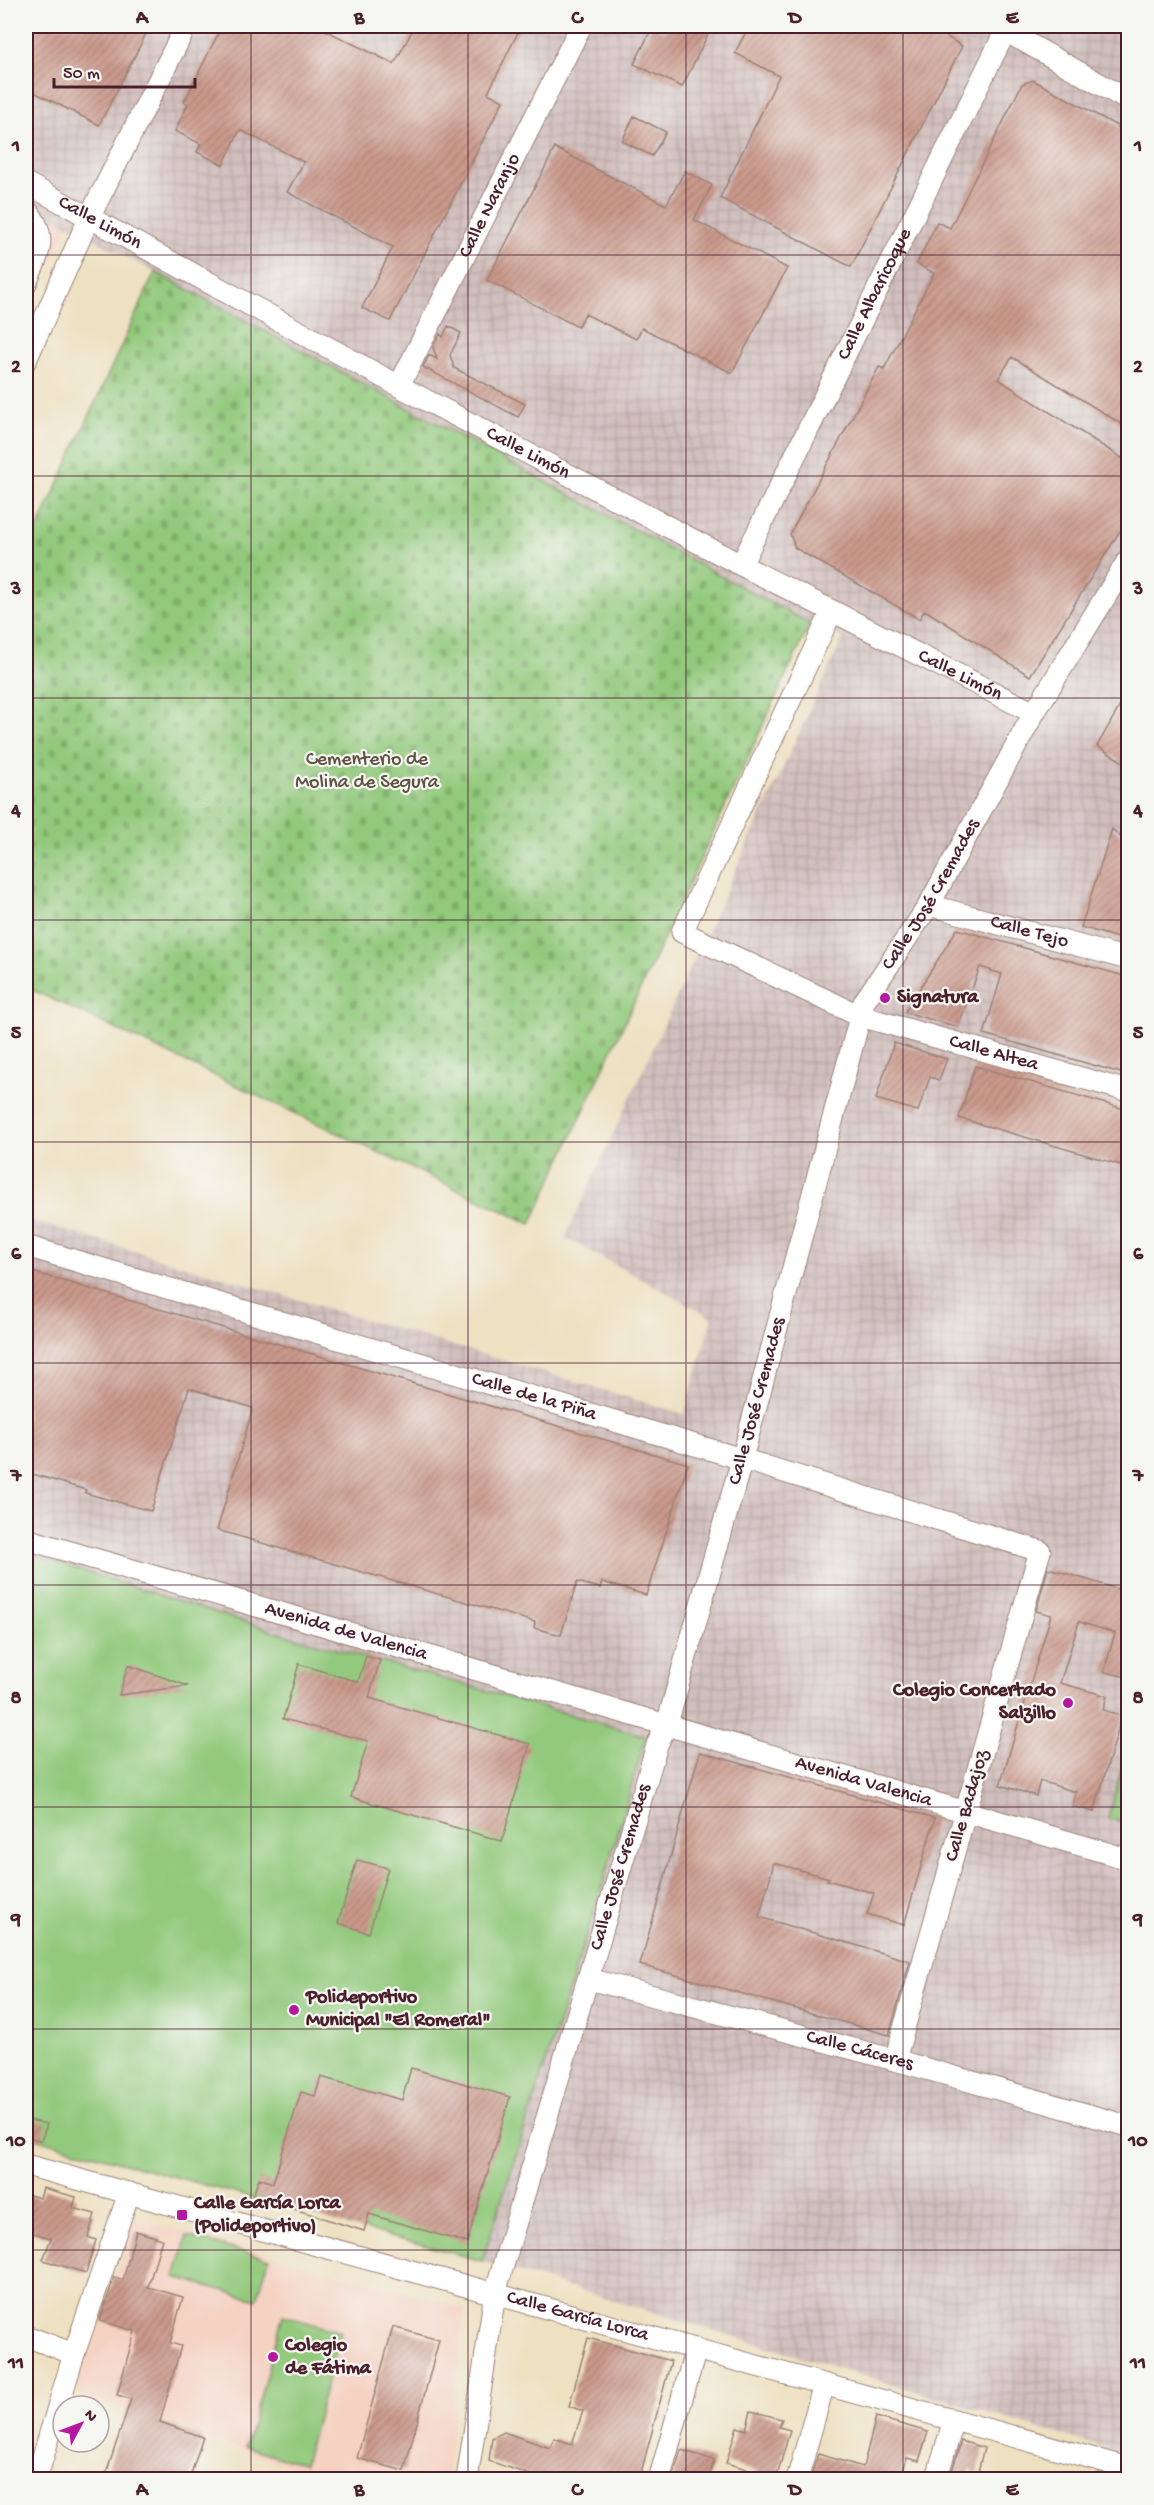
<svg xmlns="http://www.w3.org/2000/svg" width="1154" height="2505" viewBox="0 0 1154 2505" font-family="'Gochi Hand',sans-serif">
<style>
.built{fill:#f5d2c2}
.industrial{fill:url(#industrial-grid)}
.cemetery{fill:url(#cemetery-stones);stroke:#6e7453;stroke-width:1.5}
.pitch{fill:#92c97b;stroke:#6e7453;stroke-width:1.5}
.building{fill:url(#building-hatch)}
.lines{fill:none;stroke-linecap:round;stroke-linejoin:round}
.minor-casing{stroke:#9c8076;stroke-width:23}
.minor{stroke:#fff;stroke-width:21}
.grid{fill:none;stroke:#4a1f2b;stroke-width:1.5;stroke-opacity:0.55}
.poi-dot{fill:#b5179e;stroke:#f6f6f2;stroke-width:2}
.labels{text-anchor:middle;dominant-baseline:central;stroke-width:4.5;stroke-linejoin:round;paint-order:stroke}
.street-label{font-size:20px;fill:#4a1f2b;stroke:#f6f6f2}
.park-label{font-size:20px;fill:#605243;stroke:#f6f6f2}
.poi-label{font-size:20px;font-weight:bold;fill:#4a1f2b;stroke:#f6f6f2;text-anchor:start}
.neatline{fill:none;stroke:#4a1f2b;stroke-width:2}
.grid-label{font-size:20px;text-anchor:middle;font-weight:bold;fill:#4a1f2b}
</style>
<defs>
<pattern id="industrial-grid" width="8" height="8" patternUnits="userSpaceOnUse" patternTransform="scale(1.5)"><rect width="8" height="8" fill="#d1bfbd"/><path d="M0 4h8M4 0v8" fill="none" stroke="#b5a4a3"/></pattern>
<pattern id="cemetery-stones" width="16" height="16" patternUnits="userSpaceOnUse" patternTransform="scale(1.5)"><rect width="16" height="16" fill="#92c97b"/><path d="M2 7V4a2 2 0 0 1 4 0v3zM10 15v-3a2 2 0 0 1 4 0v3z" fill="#7fac6a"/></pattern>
<pattern id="building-hatch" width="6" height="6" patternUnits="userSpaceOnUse" patternTransform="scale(1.5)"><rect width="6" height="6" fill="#cb9a8c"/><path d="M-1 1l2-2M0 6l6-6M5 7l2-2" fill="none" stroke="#a77d73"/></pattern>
</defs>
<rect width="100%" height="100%" fill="#f6f6f2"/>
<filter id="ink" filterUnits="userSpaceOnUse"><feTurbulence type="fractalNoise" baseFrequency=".0167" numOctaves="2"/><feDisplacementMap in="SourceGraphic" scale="12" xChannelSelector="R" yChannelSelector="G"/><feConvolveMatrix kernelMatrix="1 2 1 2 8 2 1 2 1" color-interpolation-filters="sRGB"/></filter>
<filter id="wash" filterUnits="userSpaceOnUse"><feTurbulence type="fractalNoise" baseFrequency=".008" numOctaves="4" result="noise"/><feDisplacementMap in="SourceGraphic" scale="24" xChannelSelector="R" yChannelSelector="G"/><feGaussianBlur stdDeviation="1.35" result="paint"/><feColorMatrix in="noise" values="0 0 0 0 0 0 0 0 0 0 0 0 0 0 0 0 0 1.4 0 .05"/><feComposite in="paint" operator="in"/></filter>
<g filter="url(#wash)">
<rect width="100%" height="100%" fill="#eee1c2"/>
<path class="built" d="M26,203l42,22 -42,95z
M134,2219l330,89 -17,171h-120l-251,-86z"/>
<path class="industrial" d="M26,26h1102v2429l-646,-194 121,-378 43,-147 -366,-103 -254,-80v-334l658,195 28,-97 -147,-79 278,-600 -33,-14 -784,-421z"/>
<path class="cemetery" d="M155,272l655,352 -279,600 -505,-237v-433z"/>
<path class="pitch" d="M26,1553l254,80 366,103 -43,147 -121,378 -456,-125z
M1128,1746v78l-20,-6z
M187,2236l82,23 -12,41 -82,-23z
M283,2315l58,17 -37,132 -58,-17z"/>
<g id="blocks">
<path class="building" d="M26,26h124l-51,99 -73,-37z
M222,26h95l77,38 21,-38h106l-33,67 15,8 -113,220 -28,-13 31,-61 -106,-55 17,-30 -64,-32 -17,35 -26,-13 4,-8 -26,-13 13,-27 -4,-2z
M653,26l13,7 3,-7h43l-30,61 -48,-23z
M749,26h180l33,20 -111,221 -131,-69 59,-122 -44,-23z
M1033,80l95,52v296l-116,-71 -14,22 130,83v56l-98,158 -105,-66 -6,9 -124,-71 -5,-14 89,-167 5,2 50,-96 -17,-9 20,-42 13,6 72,-144z
M634,116l32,16 -14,24 -30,-15z
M555,148l111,57 19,-34 27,14 -18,35 93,48 -55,105 -90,-45 -6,11 -51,-25 -7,13 -91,-47z
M448,326l13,7 -11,22 4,13 71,36 -7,13 -95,-50 6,-12 8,4 -4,-12 7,-13 3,3z
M1128,692v73l-31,-19z
M1112,829l16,14v98l-47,-14z
M957,929l171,48v98l-144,-41 18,-60 -22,-7 -22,60 -53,-15z
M894,1043l53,16 -8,21 -9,-3 -12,34 -42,-12z
M975,1066l153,44v57l-169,-49z
M26,1270l662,194 -42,131 -44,-13 -2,6 -23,-6 -16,53 -27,-7 1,-6 -318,-92 36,-122 -64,-20 -38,123 -66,-18 1,-3 -60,-18z
M1048,1568l80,24v85l-24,-5 11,-39 -36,-11 -19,61 47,13 -4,14 19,6 -28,96 -22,-6 4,-14 -36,-11 -4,15 -36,-11 51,-170 -15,-4z
M366,1656l14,4 -11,38 161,46 -28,97 -151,-44 17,-56 -85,-22 16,-55 59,18z
M128,1665l60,21 -69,9z
M700,1752l235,66 -31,107 -37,-11 7,-21 -47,-13 2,-2 -55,-15 -15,54 151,44 -21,74 -249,-70z
M357,1860l31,8 -19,65 -31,-10z
M411,2068l99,29 -43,146 -98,-29 -5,17 -111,-35 6,-18 14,5 28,-91 14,4 6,-19 81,23z
M29,2120l18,4 -6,17 -15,-5z
M43,2188l33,9 -3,11 22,6 -7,23 8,3 -10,33 -43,-13 8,-22 -25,-7v-37l14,4z
M136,2231l26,8 -14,48 35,10 -13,46 11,3 -21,76 43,15 -14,43h-85l27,-81 -14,-4 18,-64 -35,-10 14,-44 9,3z
M393,2327l46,13 -35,131 -47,-13z
M588,2338l83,23 -32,119h-94l-56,-19 3,-23 12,-6 46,16 4,-10 18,6 11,-33 -14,-5z
M751,2411l31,8 -3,8 11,3 -14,50h-21l2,-8 -31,-9 11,-36 9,3z
M876,2417l52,15 -9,29 -12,-3 -7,22h-90l8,-26 45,13z
M961,2441l23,7 -6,24 -8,-2 -3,8 -16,-4z
M681,2450l33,10 -6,20h-36z"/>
</g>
</g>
<g filter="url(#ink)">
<use href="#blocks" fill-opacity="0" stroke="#9c8076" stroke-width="1.5"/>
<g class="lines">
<defs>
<g id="minor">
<path d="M997,26l131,74"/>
<path id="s1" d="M26,183l373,203 342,179 293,148"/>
<path d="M26,210c24,25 12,46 0,73"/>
<path d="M26,360l63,-142 97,-192"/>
<path id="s2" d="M399,386l182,-360"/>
<path id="s3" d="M741,565l267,-539"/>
<path id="s4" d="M832,611l-150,321 178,84 268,75"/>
<path id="s5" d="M929,905l199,54"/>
<path id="s6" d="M26,1246l716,213 298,92 -145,509"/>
<path id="s7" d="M26,1539l1102,320"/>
<path id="s8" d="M589,1979l306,81 233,66"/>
<path id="s9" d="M26,2165l1102,303"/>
<path d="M26,2336l48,18"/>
<path d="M36,2480l38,-126 55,-161"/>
<path id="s10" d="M467,2480l28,-187 162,-548 10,-21 75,-265 122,-457 65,-97 105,-192 94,-153"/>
<path d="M659,2480l37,-131"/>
<path d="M797,2480l27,-96"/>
<path d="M936,2480l18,-60"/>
</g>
</defs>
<use href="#minor" class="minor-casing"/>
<use href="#minor" class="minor"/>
</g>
</g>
<path class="grid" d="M251,26v2454M468,26v2454M686,26v2454M903,26v2454M26,255h1102M26,476h1102M26,698h1102M26,920h1102M26,1142h1102M26,1363h1102M26,1585h1102M26,1807h1102M26,2029h1102M26,2250h1102"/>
<g class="poi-dot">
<circle cx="885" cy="998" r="6"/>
<circle cx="1068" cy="1703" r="6"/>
<circle cx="294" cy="2010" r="6"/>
<rect x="176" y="2209" width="12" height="12" rx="3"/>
<circle cx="273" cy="2357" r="6"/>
</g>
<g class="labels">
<g class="street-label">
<text stroke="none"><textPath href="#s2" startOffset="202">Calle Naranjo</textPath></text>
<text stroke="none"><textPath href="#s1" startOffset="84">Calle Limón</textPath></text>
<text stroke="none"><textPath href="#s3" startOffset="302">Calle Albaricoque</textPath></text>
<text stroke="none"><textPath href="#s1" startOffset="570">Calle Limón</textPath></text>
<text stroke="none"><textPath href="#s1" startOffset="1056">Calle Limón</textPath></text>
<text stroke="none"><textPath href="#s10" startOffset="1659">Calle José Cremades</textPath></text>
<text stroke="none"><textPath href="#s5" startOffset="104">Calle Tejo</textPath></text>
<text stroke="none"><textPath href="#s4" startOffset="690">Calle Altea</textPath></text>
<text stroke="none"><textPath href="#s6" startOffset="530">Calle de la Piña</textPath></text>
<text stroke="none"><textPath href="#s10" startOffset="1119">Calle José Cremades</textPath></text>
<text stroke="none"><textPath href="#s7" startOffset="333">Avenida de Valencia</textPath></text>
<text stroke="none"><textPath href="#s7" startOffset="872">Avenida Valencia</textPath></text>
<text transform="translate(968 1806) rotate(-74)">Calle Badajoz</text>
<text stroke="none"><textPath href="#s10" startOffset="633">Calle José Cremades</textPath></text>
<text stroke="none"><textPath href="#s8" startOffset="280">Calle Cáceres</textPath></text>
<text stroke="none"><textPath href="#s9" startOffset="572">Calle García Lorca</textPath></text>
</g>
<g class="park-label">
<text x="367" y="760">Cementerio de<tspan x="367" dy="23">Molina de Segura</tspan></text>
</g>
<g class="poi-label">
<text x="897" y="998">Signatura</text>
<text x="1056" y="1691" text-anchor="end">Colegio Concertado<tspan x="1056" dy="23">Salzillo</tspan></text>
<text x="306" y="1998">Polideportivo<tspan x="306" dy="23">Municipal "El Romeral"</tspan></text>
<text x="194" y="2204">Calle García Lorca<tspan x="194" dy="23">(Polideportivo)</tspan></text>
<text x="285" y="2346">Colegio<tspan x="285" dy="23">de Fátima</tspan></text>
</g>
</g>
<rect width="1154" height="2505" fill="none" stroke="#f6f6f2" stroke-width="66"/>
<g transform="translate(81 2424) rotate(49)"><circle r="28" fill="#f6f6f2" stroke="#b1a0a2" stroke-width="1.5"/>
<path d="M0-4.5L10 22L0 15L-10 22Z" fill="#b5179e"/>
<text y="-9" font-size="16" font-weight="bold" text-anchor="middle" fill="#4a1f2b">N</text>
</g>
<path d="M54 78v9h141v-9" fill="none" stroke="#4a1f2b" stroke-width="3"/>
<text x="63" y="78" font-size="18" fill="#4a1f2b" stroke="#f6f6f2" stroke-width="4.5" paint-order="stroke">50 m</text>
<rect x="33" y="33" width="1088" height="2439" class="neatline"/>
<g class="grid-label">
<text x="142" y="23">A</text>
<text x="359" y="23">B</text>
<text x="577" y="23">C</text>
<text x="795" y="23">D</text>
<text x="1012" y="23">E</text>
<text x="16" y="151">1</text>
<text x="1138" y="151">1</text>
<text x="16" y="372">2</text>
<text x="1138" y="372">2</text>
<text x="16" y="594">3</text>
<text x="1138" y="594">3</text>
<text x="16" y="816">4</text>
<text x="1138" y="816">4</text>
<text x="16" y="1038">5</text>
<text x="1138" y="1038">5</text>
<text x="16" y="1259">6</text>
<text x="1138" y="1259">6</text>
<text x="16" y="1481">7</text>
<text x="1138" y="1481">7</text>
<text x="16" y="1703">8</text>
<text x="1138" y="1703">8</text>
<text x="16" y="1925">9</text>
<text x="1138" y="1925">9</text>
<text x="16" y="2146">10</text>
<text x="1138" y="2146">10</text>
<text x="16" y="2368">11</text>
<text x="1138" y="2368">11</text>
<text x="142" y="2495">A</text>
<text x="359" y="2495">B</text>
<text x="577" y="2495">C</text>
<text x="795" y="2495">D</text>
<text x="1012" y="2495">E</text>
</g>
</svg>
